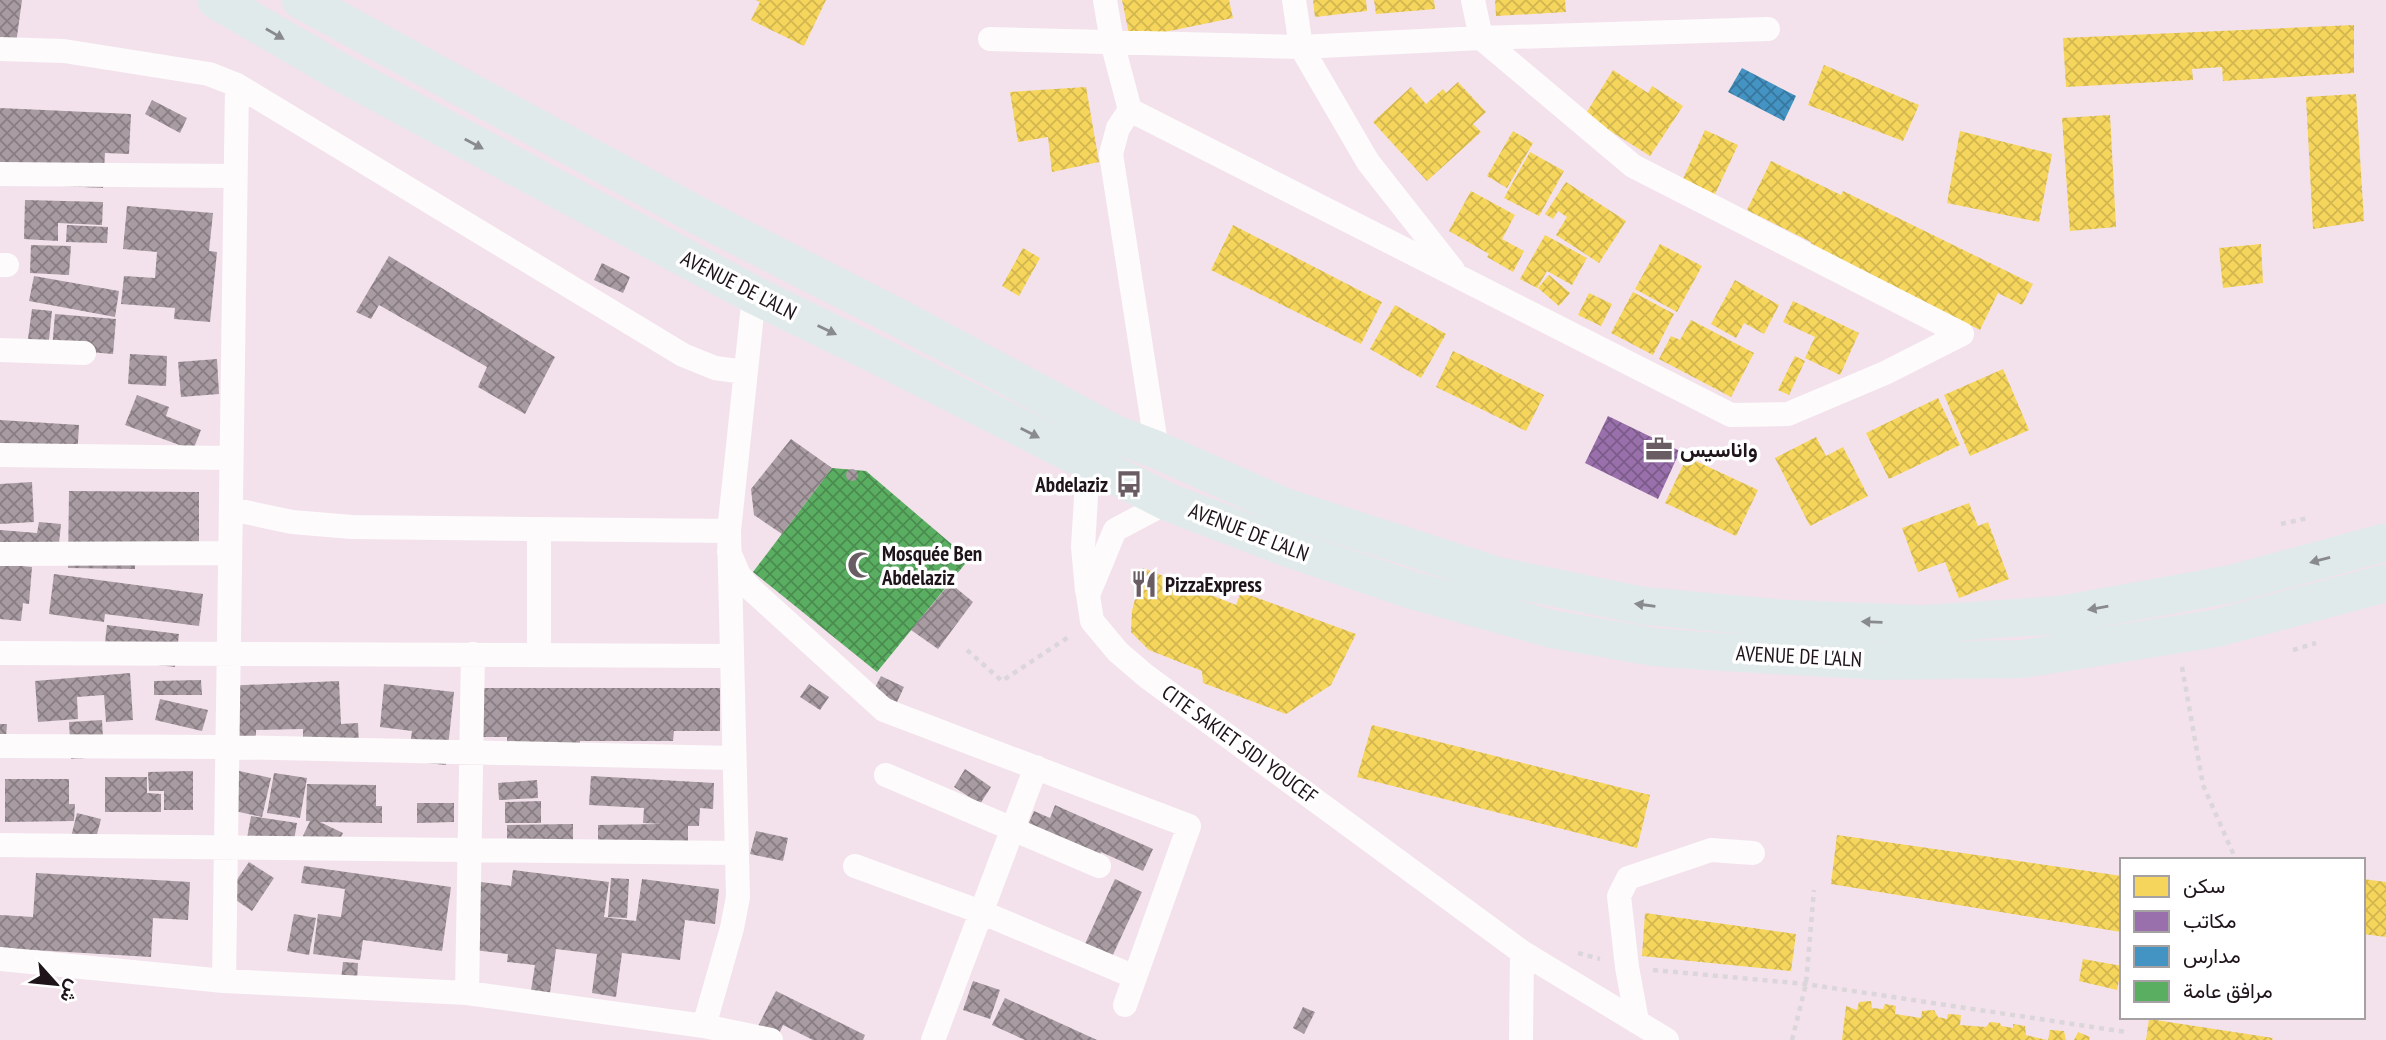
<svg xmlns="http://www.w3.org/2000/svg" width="2386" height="1040" viewBox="0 0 2386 1040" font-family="'PT Sans Narrow',Vazirmatn,sans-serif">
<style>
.homes{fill:url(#homes-cross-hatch)}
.offices{fill:url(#offices-cross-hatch)}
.schools{fill:url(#schools-cross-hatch)}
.public{fill:url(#public-cross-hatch)}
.building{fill:url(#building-cross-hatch)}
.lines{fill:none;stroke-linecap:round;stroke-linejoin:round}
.path{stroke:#dbd6d9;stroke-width:4.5;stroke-dasharray:5 5;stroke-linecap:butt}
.minor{stroke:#fdfbfc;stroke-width:24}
.primary{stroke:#e1eaeb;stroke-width:38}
.oneway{fill:#898a8d}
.labels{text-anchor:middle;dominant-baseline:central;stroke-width:7;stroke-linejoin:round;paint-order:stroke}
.street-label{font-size:21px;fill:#1e141a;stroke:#fff}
.poi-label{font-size:21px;font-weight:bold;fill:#1e141a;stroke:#fff;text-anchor:start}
</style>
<defs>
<pattern id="homes-cross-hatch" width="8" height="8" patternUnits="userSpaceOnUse" patternTransform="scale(1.75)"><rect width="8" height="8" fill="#f6d55c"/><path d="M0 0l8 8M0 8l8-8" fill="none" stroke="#d2b64f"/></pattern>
<pattern id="offices-cross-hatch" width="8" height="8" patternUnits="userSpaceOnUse" patternTransform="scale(1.75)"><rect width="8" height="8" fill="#9970ab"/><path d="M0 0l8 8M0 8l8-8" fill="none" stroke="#7c5b8a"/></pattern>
<pattern id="schools-cross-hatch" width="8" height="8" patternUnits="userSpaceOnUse" patternTransform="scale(1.75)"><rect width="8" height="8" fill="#4393c3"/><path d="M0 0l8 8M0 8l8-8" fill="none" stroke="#37779e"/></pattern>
<pattern id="public-cross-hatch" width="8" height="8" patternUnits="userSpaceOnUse" patternTransform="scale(1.75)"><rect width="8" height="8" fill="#5aae61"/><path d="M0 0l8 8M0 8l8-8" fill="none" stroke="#4a8c4f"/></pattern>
<pattern id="building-cross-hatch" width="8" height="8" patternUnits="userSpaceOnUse" patternTransform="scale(1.75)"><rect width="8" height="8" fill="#a89ba2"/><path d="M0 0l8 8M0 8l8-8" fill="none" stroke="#887d83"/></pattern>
</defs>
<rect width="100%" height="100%" fill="#f3e2eb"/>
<path class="homes" d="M756,0h70l-22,46 -53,-26 9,-18z
M1122,0h107l4,18 -103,21z
M1313,0h53l1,11 -52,6z
M1374,0h60l1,9 -59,5z
M1495,0h70l1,12 -70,4z
M2354,25v48l-131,8 -1,-14 -30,2 1,11 -127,7 -3,-49z
M1824,65l95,40 -16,36 -95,-36z
M1613,70l35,23 4,-7 31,20 -33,50 -65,-41z
M1458,82l28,30 -13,12 8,8 -54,49 -54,-59 38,-35 15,17 17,-15 3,4z
M1086,87l13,75 -47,10 -4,-35 -30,5 -8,-50z
M2356,94l8,127 -51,8 -7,-132z
M2110,115l6,112 -46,4 -8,-113z
M1705,130l33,15 -23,49 -32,-15z
M1513,131l20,12 -26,45 -20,-12z
M1960,131l92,23 -13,68 -92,-19z
M1530,152l34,19 -25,45 -35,-18z
M1771,161l70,34 2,-4 190,93 -11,21 -24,-12 -18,37 -170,-84 1,-4 -64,-32z
M1566,182l60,39 -27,42 -43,-28 11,-18 -9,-6 -5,8 -8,-5z
M1471,191l44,24 -13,24 22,12 -11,21 -26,-15 2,-3 -40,-23z
M1233,225l149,77 -21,42 -150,-74z
M1545,235l42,23 -15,27 -25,-14 -10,17 -17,-9z
M1660,244l42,22 -25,46 -42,-23z
M2261,244l2,39 -40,5 -4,-40z
M1023,248l17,10 -21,38 -17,-10z
M1549,275l21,18 -11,13 -21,-18z
M1735,280l44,25 -15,29 -20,-11 -8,15 -25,-14z
M1633,292l41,22 -21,41 -42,-22z
M1589,293l23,11 -11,22 -23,-11z
M1793,301l66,32 -19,42 -35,-17 10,-21 -32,-15z
M1395,305l51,29 -25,44 -51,-29z
M1691,320l63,33 -23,44 -72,-38 12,-23 9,4z
M1453,351l91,44 -18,36 -90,-44z
M1795,356l10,5 -16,34 -11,-5z
M2003,369l26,61 -59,26 -26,-61z
M1938,398l22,47 -71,34 -23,-46z
M1816,437l10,19 17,-9 25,49 -58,30 -35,-68z
M1687,457l71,33 -22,46 -71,-33z
M1969,503l9,23 10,-4 21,57 -50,19 -14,-36 -27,10 -16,-44z
M1143,568l93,37 5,-13 115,42 -25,51 -45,29 -83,-31 -1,-12 -53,-21 -18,-18 1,-21z
M1372,725l278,70 -13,53 -280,-71z
M1837,835l285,41 -1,56 -290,-48z
M2363,879l23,3v55l-23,-3z
M1645,913l151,21 -5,37 -149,-15z
M2083,959l39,7 -5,24 -38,-9z
M1871,1001l1,7 11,1 2,-5 11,2 -1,8 26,4 1,-7 12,-1 4,7 9,2 1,-5 13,1 -1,10 26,2 4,-5 10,1 1,3 12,2v-4l12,2 1,9 21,5h-205l4,-34 11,4 2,-8z
M2149,1019l124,19 -1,2h-126z
M2050,1030l14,1 2,9h-18z
M2078,1032l12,5 -1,3h-15z"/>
<path class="offices" d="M1608,416l72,35 -22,48 -73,-36z"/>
<path class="schools" d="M1742,68l54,28 -12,25 -56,-29z"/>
<path class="public" d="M832,468l34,3 103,88 -92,113 -124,-100z"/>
<path class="building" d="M0,0h22l-6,44 -16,-2z
M152,100l35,18 -7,15 -35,-19z
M0,108l131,6 -2,40 -24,-1 -2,35 -103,-5z
M25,200l78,2 -1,23 -44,-2v18l-34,-2z
M127,206l86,7 -4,38 8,1 -7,70 -36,-3 1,-11 -54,-4 3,-28 31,2 2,-26 -34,-3z
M67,225l41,2 -1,16 -41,-1z
M31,245l40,1 -2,29 -39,-2z
M389,256l166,101 -30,57 -47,-27 9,-20 -108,-62 -8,14 -15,-7z
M602,263l28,14 -7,16 -29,-13z
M34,276l85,15 -4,26 -86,-16z
M32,309l20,2 -4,38 -21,-3z
M55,314l61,5 -3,35 -61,-5z
M130,354l37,2 -1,30 -38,-2z
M217,359l2,35 -38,3 -3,-35z
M137,395l32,12 -3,9 35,14 -8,20 -68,-25z
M0,420l79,5 -2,33 -77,-6z
M791,439l41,29 -50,66 -28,-19 -3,-26z
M846 475a6 6 0 1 1 12 0a6 6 0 1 1-12 0Z
M32,482l2,40 -34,2v-40z
M69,491l130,1v62h-64v15l-67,-1z
M39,522l22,2 -3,29 -58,-5v-18l37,3z
M0,564l32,3 -3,37 -6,-1 -2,18 -21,-2z
M54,574l149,20 -4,32 -94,-12 -1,8 -55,-8z
M950,583l23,19 -35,47 -27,-19z
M107,625l72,9 -4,33 -45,-5 -26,-11z
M130,673l3,47 -27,2 -2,-27 -27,2 1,22 -40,3 -3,-41z
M881,676l23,11 -7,15 -24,-11z
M201,680l1,15h-48v-14z
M339,681l2,43 17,-1 1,26 -56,2v-22l-47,1v17l-31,1 -2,-62z
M384,684l70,8 -8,73 -38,-4 4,-30 -32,-4z
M809,684l20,13 -9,13 -20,-13z
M474,688h246v43h-46l-1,10h-93v23l-73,1v-28h-33z
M160,699l48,11 -6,21 -47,-11z
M102,720l2,37 -33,2 -2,-37z
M0,724h7l-2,28h-5z
M226,768l45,10 -9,39 -45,-10z
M965,769l26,18 -11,17 -26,-17z
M193,771v39h-29v-19h-15l-1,-19z
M274,773l33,5 -7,40 -33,-5z
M591,776l123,7 -1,26 -13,-1 -1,18h-11v38l-90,-15v-24l65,-1 -20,-1 1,-15 -55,-3z
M105,777h42v16l14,1v18h-56z
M5,779h64v25h6l-1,17 -69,1z
M537,780l1,18 -39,2 -1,-17z
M307,784l69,1v21h6v17l-62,-1 23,11 -10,20 -31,-15 8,-17h-4z
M541,801v22h-36v-21z
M417,803h37v19l-37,1z
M1055,805l98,44 -10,22 -42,-19 -5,12 -71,-32 9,-21 16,7z
M77,813l24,6 -6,23 -24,-5z
M251,816l46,7 -5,29 -46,-8z
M573,824v37l-66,1v-37z
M756,831l32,7 -5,23 -33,-7z
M249,862l25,16 -22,33 -25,-17z
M304,866l147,21 -9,64 -79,-11 -3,20 -47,-6 5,-40 23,3 4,-28 -44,-6z
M513,870l96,12 -5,35 32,4 6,-42 77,10 -4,35 -30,-4 -5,40 -58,-7 -6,44 -24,-4 5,-39 -41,-5 -7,51 -19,-3 5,-32 -28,-3 1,-8 -43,-5 8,-68 38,5z
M36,873l154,9 -2,38 -35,-2 -2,39 -151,-9v-33l33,2z
M611,878l18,1 -2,39 -19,-1z
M1115,879l27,13 -31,67 -27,-13z
M294,914l22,4 -7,37 -22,-4z
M343,962l15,1 -1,18 -16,-1z
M973,981l27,9 -10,29 -27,-9z
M776,991l89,44 -2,5h-50l-30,-15 -6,13 -20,-10z
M1005,998l92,42h-72l-33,-15z
M1303,1007l12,5 -11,22 -11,-6z"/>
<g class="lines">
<path class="path" d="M2281,524l27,-6
M967,650l35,31 68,-45
M2293,650l23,-7
M2182,667l21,118 33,75
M1578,953l22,6
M1653,970l153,14 320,48
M1792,1040l14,-56 8,-94"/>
<path class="minor" d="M1105,0l7,42 18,68 601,305 57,-1 97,-41 77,-39
M1294,0l7,47 67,115 85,108
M1473,0l8,38 152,128 329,168
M990,39l311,8 180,-9 287,-9
M0,49l64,2 145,23 28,11 446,270 32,13 30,4
M1130,110l-12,18 -7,26 46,296
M0,174l235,2
M0,265h7
M0,350l84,3
M1085,449l3,14 -5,84 4,44
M0,455l231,3
M1168,502l-53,28 -27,65 4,26 26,31 28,24 376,276 145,88
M231,509l61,13 60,5 377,4
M539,529v125
M729,552l10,23 12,14 133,121 305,116 -64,179
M0,554l230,-1
M0,653l732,3
M0,746l227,1 507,11
M886,775l213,91
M0,845l737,8
M855,866l126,46 154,65
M0,959l224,22 243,12 237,33 67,14
M224,981l13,-896
M467,993l6,-339
M1637,1021l-10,-54 -8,-71 9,-18 83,-28 42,3
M704,1026l28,-98 6,-31 -9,-366 25,-236
M933,1040l103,-273
M1521,1040l1,-88"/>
<path class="primary" d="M216,0l124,72 414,223 127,62 287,145 120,46 124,42 140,39 101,18 52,4 176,10 141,-2 195,-31 169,-45
M301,0l403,219 195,99 216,116 42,16 128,57 213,69 146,30 144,13 135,5 137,-9 171,-31 155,-42"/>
</g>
<defs><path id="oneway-solid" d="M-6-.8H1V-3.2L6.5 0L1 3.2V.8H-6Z" transform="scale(1.75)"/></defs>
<g class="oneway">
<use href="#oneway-solid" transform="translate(275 34) rotate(30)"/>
<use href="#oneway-solid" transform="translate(474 144) rotate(28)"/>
<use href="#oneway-solid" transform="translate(827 330) rotate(26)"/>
<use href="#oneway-solid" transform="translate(1030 433) rotate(27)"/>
<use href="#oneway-solid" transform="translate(2320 560) rotate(165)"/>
<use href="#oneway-solid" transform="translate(1645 605) rotate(-172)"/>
<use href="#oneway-solid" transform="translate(2098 608) rotate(170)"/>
<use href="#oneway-solid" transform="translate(1872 622) rotate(-178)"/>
</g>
<defs>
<symbol id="office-bare" viewBox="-9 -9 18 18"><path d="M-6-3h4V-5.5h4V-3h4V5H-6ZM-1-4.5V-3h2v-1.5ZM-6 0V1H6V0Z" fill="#695c63" stroke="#fff" stroke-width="2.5" paint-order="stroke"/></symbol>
<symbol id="bus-bare" viewBox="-9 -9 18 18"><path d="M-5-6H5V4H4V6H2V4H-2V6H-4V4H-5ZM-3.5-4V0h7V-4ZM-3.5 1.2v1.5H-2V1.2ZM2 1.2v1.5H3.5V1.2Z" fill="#695c63" stroke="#fff" stroke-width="2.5" paint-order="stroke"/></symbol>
<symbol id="mosque-bare" viewBox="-9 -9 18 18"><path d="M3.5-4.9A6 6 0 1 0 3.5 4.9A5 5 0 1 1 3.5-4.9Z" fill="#695c63" stroke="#fff" stroke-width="2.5" paint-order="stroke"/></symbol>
<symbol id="restaurant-bare" viewBox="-9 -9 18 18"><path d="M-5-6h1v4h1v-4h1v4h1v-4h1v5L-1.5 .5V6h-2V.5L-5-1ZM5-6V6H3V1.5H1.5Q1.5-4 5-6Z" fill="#695c63" stroke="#fff" stroke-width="2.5" paint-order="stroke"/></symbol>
</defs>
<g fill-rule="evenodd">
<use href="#office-bare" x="1640" y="430" width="38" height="38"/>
<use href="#bus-bare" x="1110" y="465" width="38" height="38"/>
<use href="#mosque-bare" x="842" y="546" width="38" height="38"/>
<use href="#restaurant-bare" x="1125" y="565" width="38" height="38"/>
</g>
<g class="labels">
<g class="street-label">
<text transform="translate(739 285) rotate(27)">AVENUE DE L'ALN</text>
<text transform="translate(1249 532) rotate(21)">AVENUE DE L'ALN</text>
<text transform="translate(1799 656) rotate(3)">AVENUE DE L'ALN</text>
<text transform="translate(1240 744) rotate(36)">CITE SAKIET SIDI YOUCEF</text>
</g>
<g class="poi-label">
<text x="1680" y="449">واناسيس</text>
<text x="1108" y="484" text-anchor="end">Abdelaziz</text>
<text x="882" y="553">Mosquée Ben<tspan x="882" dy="24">Abdelaziz</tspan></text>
<text x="1165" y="584">PizzaExpress</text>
</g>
</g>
<rect x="2120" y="858" width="245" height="161" fill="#ffffff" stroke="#a5a1a3" stroke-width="2"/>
<rect x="2134" y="876" width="35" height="21" fill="#f6d55c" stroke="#a5a1a3" stroke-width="2"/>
<text x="2183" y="893" font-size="21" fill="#1e141a">سكن</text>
<rect x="2134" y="911" width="35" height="21" fill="#9970ab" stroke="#a5a1a3" stroke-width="2"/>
<text x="2183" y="928" font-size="21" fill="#1e141a">مكاتب</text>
<rect x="2134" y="946" width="35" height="21" fill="#4393c3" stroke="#a5a1a3" stroke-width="2"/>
<text x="2183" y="963" font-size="21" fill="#1e141a">مدارس</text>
<rect x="2134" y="981" width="35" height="21" fill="#5aae61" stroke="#a5a1a3" stroke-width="2"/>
<text x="2183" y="998" font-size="21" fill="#1e141a">مرافق عامة</text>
<g transform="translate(56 984) rotate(117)" stroke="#ffffff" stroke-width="5" paint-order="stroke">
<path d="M0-5L12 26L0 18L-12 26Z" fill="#1e141a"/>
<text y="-10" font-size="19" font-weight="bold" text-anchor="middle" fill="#1e141a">ش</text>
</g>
</svg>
